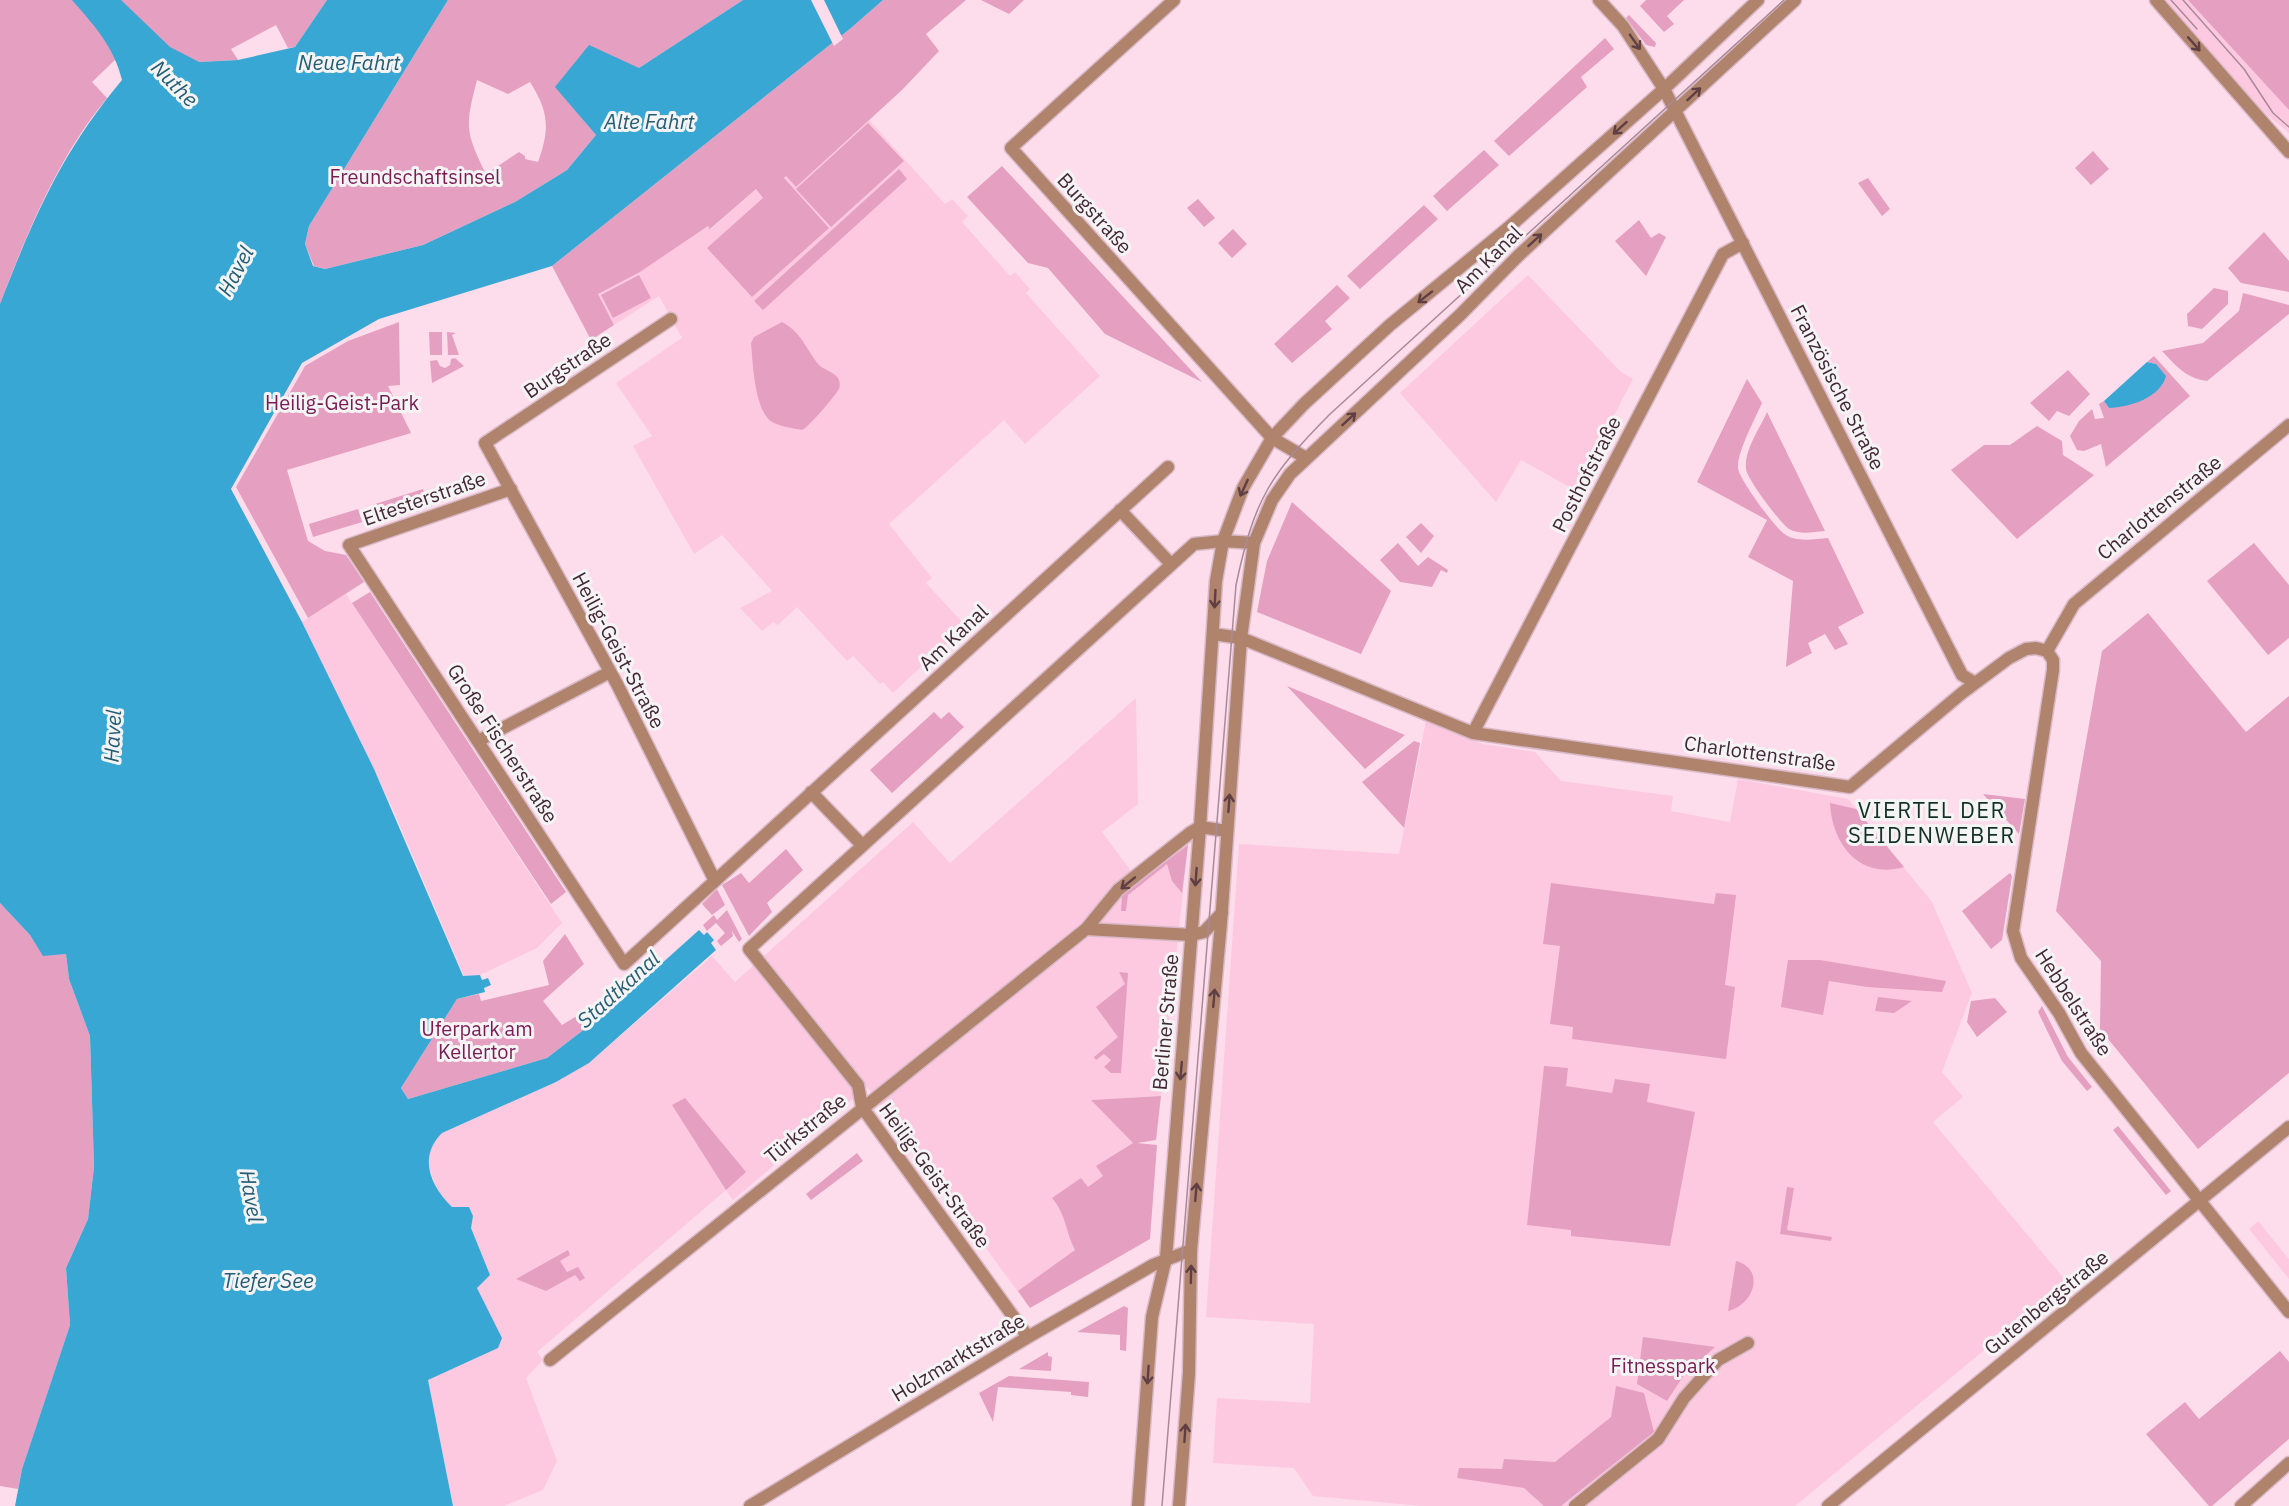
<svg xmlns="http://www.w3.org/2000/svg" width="2289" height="1506" viewBox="0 0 2289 1506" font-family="'IBM Plex Sans',sans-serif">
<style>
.built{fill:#fdc9e1}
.green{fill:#e59fc1;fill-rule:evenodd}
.water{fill:#39a7d3}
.pier{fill:#fdddeb}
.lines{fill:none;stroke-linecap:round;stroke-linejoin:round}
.minor-casing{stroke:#d8b9c7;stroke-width:15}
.tertiary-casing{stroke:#d8b9c7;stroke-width:15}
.minor{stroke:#b0836c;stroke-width:12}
.tertiary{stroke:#b0836c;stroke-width:12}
.tram{stroke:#a88a98;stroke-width:1.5}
.oneway{stroke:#5f3e44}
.labels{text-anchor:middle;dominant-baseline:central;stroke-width:6;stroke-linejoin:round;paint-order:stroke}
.park-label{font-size:20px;fill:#7a1c54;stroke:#f4f4f4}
.street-label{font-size:20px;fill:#442736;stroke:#f4f4f4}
.water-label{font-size:21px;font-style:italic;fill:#245d74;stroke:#f4f4f4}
.quarter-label{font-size:22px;letter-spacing:1.5px;fill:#133026;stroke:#f4f4f4}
</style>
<rect width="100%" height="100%" fill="#fdddeb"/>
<path class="built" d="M2163,0h25l101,110v23l-25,-21z
M869,120l76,84 7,-5 16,17 -6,6 48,54 5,-4 15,17 -4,4 74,83 -75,68 -21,-24 -115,104 43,54 -6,5 36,39 -15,14 4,4 -19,17 -2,-2 -5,3 -4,5 2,2 -30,28 -10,-11 -3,2 -27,-28 -6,5 -50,-54 -19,18 -5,-3 -11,9 -22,-23 32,-17 -50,-56 -28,19 -61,-108 19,-10 -36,-53 66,-45 -23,-42 -45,29 -17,-31 43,-22 68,-46 3,3 45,-40 7,8 23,-21 10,11z
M1528,275l93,97 12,7 -58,111 -54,-30 -25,42 -96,-109z
M346,594l216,329 -25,25 -57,27 -16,1 -72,-169 -90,-185z
M1136,698l2,106 -36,28 29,39 55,-42 2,16 -27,251 -70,4 42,43 -36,23 34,24 -101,118 -163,-221 -134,113 -7,-10 -189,162 6,8 -17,18 31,83 -14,29 -39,16h-51l-25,-126 70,-32 -21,-60 7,-26 -13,-34 -2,-21h-17l-12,-12 -12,-30 2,-20 12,-12 114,-51 33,-19 123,-107 23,26 178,-160 37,41z
M1426,721l57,23 52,8 26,29 112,15 -2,15 59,11 8,-43 110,20 84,103 40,91 -30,79 21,25 -30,25 134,160 -272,224h-373l-109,-10 -19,-28 -81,-5 4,-65 93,5 4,-79 -108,-7 33,-473 160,10z
M2258,1221l31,38v20l-40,-50z"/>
<path class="green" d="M0,0h327l-32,47 -7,1 -12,-23 -45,24 7,11 -39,2 -83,-3 -24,23 15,16c-49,59 -80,135 -107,206z
M448,0h295l-104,68 -83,19 40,48 -29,35 -52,32 -92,43 -98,24 -11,-3 -9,-22 4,-18zM477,80l31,14 22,-12c19,30 20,47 8,80l-13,-3v-3l-6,-4 -33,22c-21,-43 -21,-48 -9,-94z
M883,0h83l-40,34 13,17 -37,39 -106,97 -10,-11 -2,2 45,50 -77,69 -45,-49 56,-50 -7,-9 -46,40 -2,-3 -68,46 -42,22 16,31 -23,15 -39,-74 299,-238z
M981,0h43l-15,14z
M1646,0h38l-17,16 7,8 -10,8 -24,-26z
M2188,0h101v110z
M1629,15l27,28 -1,4 -9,-2 -20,-27z
M1605,38l9,11 -33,28 6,10 -78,69 -15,-15z
M868,123l36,38 -73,66 -35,-38z
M1484,150l15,15 -52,46 -14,-15z
M2093,151l16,18 -18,16 -16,-17z
M1002,166l200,216 -97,-48 -57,-66 -20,-5 -61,-66z
M899,169l8,10 -144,131 -9,-9z
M1868,178l22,31 -8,7 -24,-33z
M1198,199l17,19 -11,9 -17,-19z
M1424,205l14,14 -78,70 -13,-13z
M1639,220l12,18 8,-5 7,4 -20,39 -31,-35z
M1233,229l14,15 -15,14 -14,-15z
M2264,232l25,29v31l-48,-9 -13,-15z
M639,275l12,23 -38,20 -12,-23z
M1337,285l13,13 -25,23 7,8 -40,34 -18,-19z
M2214,288l14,3v13l-26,25 -14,-3 -1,-12z
M2243,293l46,12v9l-82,67c-21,-3 -31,-15 -45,-30l41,-8 36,-32z
M399,322l1,63 -12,1 23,47 -124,37 21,71 17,10 21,4 18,27 -56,36 -72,-131 69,-121 43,-25z
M782,322c20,11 23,25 36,42 5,6 18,8 21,16 1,3 1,7 0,9 -4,7 -31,39 -37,41 -9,-2 -20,-3 -28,-7 -20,-9 -21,-61 -23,-80l3,-6z
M429,332h13v23h-12z
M447,332l9,1 -4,2 7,20h-11z
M2154,356l36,40 -84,71 -5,-23 -17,7 -7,-1 -7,-14 9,-15 13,-12 3,10 9,-1 -5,-14 5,-3 5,7 47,-44 -9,-2z
M455,358l9,8 -32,17 -2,-22 7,-1 3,6 5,2 5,-3 1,-6z
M2068,370l22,24 -21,22 -12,-5 -8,10 -19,-18z
M1747,379l15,24c-7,16 -25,49 -24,65 1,11 36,58 45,65 12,10 31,6 45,5l36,75 -26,14 10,17 -13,6 -10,-16 -17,9 4,10 -26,14 7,-86 -45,-24 19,-37 -70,-38z
M1767,412l58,119c-12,1 -25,4 -36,-2 -9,-6 -42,-50 -43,-60 -2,-19 14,-41 21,-57z
M2037,426l25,15 1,14 31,20 -77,64 -66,-69 33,-25h26z
M423,489l3,10 -50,19 -4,-13z
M1292,502l99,89 -30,63 -104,-42 10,-51z
M358,509l4,13 -49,15 -4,-13z
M1421,523l13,13 -13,17 -15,-16z
M1398,543l20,23 10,-9 20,13 -1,3 -6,-3 -9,17 -32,-5 -20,-22z
M2254,543l35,42v53l-21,17 -61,-74z
M370,592l196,300 -15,12 -199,-301z
M2148,613l98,119 43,-36v377l-91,76 -98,-120 1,-68 -45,-50 46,-260z
M1287,686l118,49 -40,34z
M934,712l7,7 8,-7 15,15 -72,66 -22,-23z
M1414,741l6,2 -16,85 -42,-46z
M1983,794l42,5 -6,35z
M1830,803l26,6 48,58c-45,13 -72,-23 -74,-64z
M1188,845l-6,48 -10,-12 -5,-17 -39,31 -2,16h-5l1,-16z
M786,849l17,21 -36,33 5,9 -23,24 -27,-51 19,-12 8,10z
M2010,873l2,3 -10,64 -11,9 -29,-38z
M1551,883l163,21 2,-11 20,2 -11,90 10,2 -9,72 -154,-20 1,-12 -23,-3 10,-78 -17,-2z
M717,889l8,16 -13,10 -10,-11z
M0,903l30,32 13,20 23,-1 3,25 21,57 4,131 -6,52 -22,49 4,57 -48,144 -4,20 -18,-3z
M727,910l15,29 -3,3 -7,-11 1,5 -12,10 -4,-5 8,-8 -9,-10 -9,8 -4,-6 11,-10 3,5z
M565,934l19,30 -41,37 19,24 44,-27 6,10 -65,50 -139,41 -7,-11 56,-89 22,-5 2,7 68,-16 -6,-24z
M1788,960h32l126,21 -4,11 -75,-5 -38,-6 -6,34 -42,-8z
M1119,972l9,1 -7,100h-10l-7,-6 7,-7 -7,-6 -8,6 -2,-3 24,-20 -22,-30 29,-23z
M1878,997l34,4 -18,12 -19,-2z
M1995,998l12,14 -30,25 -10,-15 4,-21z
M2042,1006l26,51 24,30 -5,4 -25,-30 -24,-49z
M1544,1066l24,2 -2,18 46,7 3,-14 35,5 -3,18 48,10 -25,134 -99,-10v-6l-44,-5z
M1161,1096l-5,44 -19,3 20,2 -7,94 -120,69 -12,-17 57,-41c-9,-17 -9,-36 -23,-52l29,-20 7,9 15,-11 -7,-10 37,-23 -42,-43z
M685,1098l61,74 -20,18 -54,-85z
M2118,1126l53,65 -5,4 -53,-65z
M857,1153l6,8 -52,39 -5,-6z
M1787,1187l7,1 -7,42 45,7 -1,4 -51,-7z
M568,1250l2,5 -10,6 7,11 11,-5 7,11 -5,3 -5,-6 -29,16 -30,-12z
M1736,1261c30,8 18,44 -8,50z
M1124,1306l4,2 -2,43 -6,-1v-15l-43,-3z
M1643,1337l72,10 -31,28 -17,26 -30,-17z
M2280,1351l9,11v77l-77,67h-3l-63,-72 39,-32 14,17z
M1048,1352v4l4,1 -1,14 -32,-2z
M1009,1376l80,6 -1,15 -17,-2v-3l-73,-5 -5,35 -14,-29z
M1616,1386l28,7 10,39 -93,74h-17l-20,-18 -67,-10 2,-10 43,1 2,-10 51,3 56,-45z"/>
<path class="water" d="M72,0h49l49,47 29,15 39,-2 57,-13 32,-47h121l-139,226 -4,18 8,22 12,3 98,-24 92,-43 52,-32 29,-35 -41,-48 34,-42 50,23 104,-68h140l-32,28 -299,238 -173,53 -77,44 -71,126 71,133 72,147 89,207 17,-1 2,5 6,-2 3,7 -7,3 1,4 -28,7 -56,89 7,11 139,-41 65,-50 87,-78 5,5 3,-3 7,8 -3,3 5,7 -127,113 -33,19 -114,51c-24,24 -12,52 10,74h17l4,9 -2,12 19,47 -13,13 25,50 -4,10 -70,32 25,126h-438l7,-37 48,-144 -4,-57 22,-49 6,-52 -4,-131 -21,-57 -3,-25 -23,2 -13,-21 -30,-32v-599c34,-87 61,-151 122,-224 -8,-33 -28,-55 -50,-80z
M2147,362l9,2 10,12c-6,22 -36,31 -57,32l-5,-7z"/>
<path class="pier" d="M811,0h13l19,39 -9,7z"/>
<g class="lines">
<defs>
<path id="minor" d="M1174,0l-163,148 261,290 34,20
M1599,0l24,26 41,63 298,586 13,8
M2156,0l133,152
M671,319l-186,124 133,243 96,193
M511,489l-162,56 275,419 544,-497
M1120,510l51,54
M1213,634l28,4 232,95 377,54 112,-94 47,-35 17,-9 10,-1 11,3
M2047,651l6,9v10l-40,261 8,27 38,55 22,40 208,259
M2047,651l27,-47 215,-179
M1473,733l250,-479 20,-11
M478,741l132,-69
M811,792l51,53
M1086,929l106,6 12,-3 18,-19
M1028,1337l-166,-230 -4,-22 -109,-136 445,-405 29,-3
M550,1360l536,-431 32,-39 72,-57 10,-6 27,4
M750,1506l278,-169 125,-72 38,-15
M1575,1506l83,-67 26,-41 34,-38 30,-17
M1828,1506l461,-379
M2241,1506l48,-43"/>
<path id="tertiary" d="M1223,541l31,2
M1138,1506l14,-189 14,-59 34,-431 16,-246 7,-40 20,-53 29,-50 32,-34 86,-79 118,-97 156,-139 94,-89
M1179,1506l10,-133 2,-123 30,-327 20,-285 13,-95 18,-43 18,-26 170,-159 58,-59 277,-256"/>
</defs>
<use href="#minor" class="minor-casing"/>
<use href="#tertiary" class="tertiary-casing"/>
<use href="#minor" class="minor"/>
<use href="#tertiary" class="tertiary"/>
<path class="tram" d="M2171,0l26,29
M2183,0l61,69 29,44 16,14
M1162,1506l74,-921c18,-85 33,-109 93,-170l455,-415"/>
</g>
<defs><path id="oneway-shaft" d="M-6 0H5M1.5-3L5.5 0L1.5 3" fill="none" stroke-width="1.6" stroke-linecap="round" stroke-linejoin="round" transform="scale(1.5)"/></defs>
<g class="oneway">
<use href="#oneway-shaft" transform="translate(1635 42) rotate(55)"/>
<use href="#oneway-shaft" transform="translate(2194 44) rotate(49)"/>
<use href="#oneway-shaft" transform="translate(1694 94) rotate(-43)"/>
<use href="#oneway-shaft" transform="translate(1620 128) rotate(138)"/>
<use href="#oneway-shaft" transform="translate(1535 240) rotate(-42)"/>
<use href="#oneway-shaft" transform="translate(1425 297) rotate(142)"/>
<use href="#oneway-shaft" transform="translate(1349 419) rotate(-43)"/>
<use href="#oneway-shaft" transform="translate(1244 488) rotate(115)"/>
<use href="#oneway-shaft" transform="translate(1215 599) rotate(93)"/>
<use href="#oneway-shaft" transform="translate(1229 803) rotate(-86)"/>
<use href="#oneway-shaft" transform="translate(1196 877) rotate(94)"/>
<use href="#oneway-shaft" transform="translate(1128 883) rotate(141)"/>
<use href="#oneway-shaft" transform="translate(1214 998) rotate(-85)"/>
<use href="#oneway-shaft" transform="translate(1181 1071) rotate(95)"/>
<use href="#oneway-shaft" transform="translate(1196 1192) rotate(-85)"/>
<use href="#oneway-shaft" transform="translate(1191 1274) rotate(-89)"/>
<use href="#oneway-shaft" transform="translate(1148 1375) rotate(94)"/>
<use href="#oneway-shaft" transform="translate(1185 1433) rotate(-86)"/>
</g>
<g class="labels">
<g class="park-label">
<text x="415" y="176">Freundschaftsinsel</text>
<text x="342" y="402">Heilig-Geist-Park</text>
<text x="477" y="1028">Uferpark am<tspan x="477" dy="23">Kellertor</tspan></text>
<text x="1663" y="1365">Fitnesspark</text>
</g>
<g class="street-label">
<text transform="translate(1095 213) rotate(48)">Burgstraße</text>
<text transform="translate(1488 259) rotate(-45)">Am Kanal</text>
<text transform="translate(567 365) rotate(-34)">Burgstraße</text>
<text transform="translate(1838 387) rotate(63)">Französische Straße</text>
<text transform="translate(1586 474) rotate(-63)">Posthofstraße</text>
<text transform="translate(424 498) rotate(-19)">Eltesterstraße</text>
<text transform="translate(2159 507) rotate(-39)">Charlottenstraße</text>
<text transform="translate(953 637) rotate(-43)">Am Kanal</text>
<text transform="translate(619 650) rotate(62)">Heilig-Geist-Straße</text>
<text transform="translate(503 743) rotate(57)">Große Fischerstraße</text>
<text transform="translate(1760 753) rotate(8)">Charlottenstraße</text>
<text transform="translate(2074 1002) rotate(57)">Hebbelstraße</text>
<text transform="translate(1165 1022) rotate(-85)">Berliner Straße</text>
<text transform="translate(805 1128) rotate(-39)">Türkstraße</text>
<text transform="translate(935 1175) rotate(54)">Heilig-Geist-Straße</text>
<text transform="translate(2046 1302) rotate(-39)">Gutenbergstraße</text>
<text transform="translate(958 1357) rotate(-31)">Holzmarktstraße</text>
</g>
<g class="water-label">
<text x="349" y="62">Neue Fahrt</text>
<text transform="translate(175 83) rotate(45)">Nuthe</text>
<text x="649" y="121">Alte Fahrt</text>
<text transform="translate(235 271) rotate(-62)">Havel</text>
<text transform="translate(112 736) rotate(-87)">Havel</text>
<text transform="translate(618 989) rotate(-42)">Stadtkanal</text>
<text transform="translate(252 1196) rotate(80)">Havel</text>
<text x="268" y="1280">Tiefer See</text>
</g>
<g class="quarter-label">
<text x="1932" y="809">VIERTEL DER<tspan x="1932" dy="25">SEIDENWEBER</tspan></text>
</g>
</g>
</svg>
